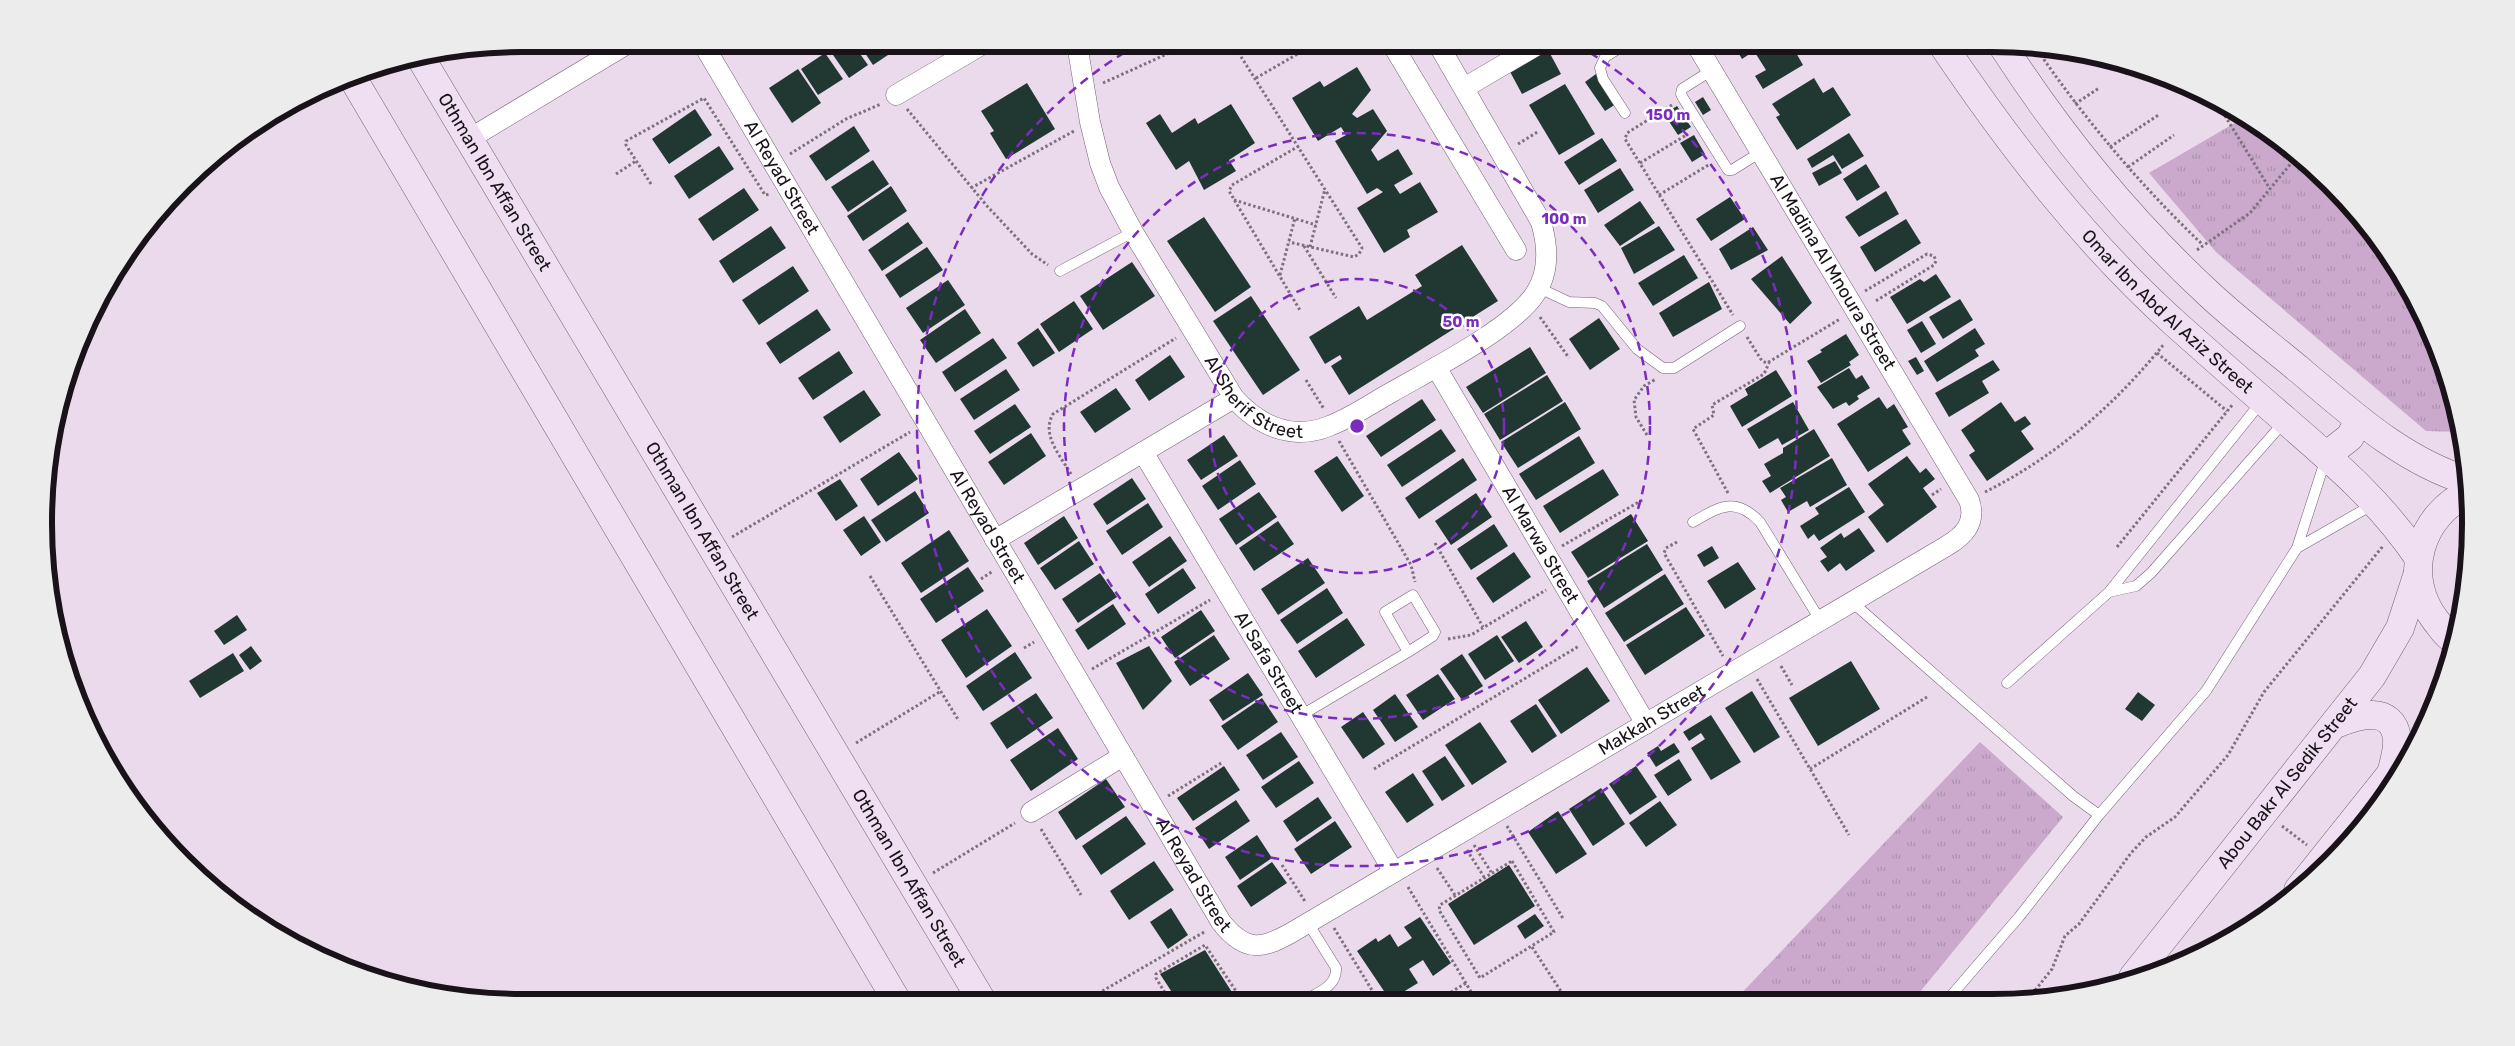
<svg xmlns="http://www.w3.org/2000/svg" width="2515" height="1046" viewBox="0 0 2515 1046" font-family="Rubik,sans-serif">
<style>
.park{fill:url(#park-tufts)}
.building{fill:#213832}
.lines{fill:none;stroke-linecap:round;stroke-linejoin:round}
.lane-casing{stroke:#726373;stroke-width:11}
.street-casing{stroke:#726373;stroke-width:21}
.secondary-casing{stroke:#726373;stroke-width:29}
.path{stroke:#7c717d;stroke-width:3;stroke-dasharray:2.5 2.5;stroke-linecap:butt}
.lane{stroke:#fff;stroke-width:10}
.street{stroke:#fff;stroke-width:20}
.secondary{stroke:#f0dff2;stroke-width:28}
.ring{fill:none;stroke:#7b2cbf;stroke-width:2.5;stroke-dasharray:9 6}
.labels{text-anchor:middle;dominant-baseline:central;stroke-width:5;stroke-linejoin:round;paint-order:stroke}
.street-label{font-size:18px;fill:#191319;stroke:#fff}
.rim{fill:none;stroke:#191319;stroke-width:6}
.centre{fill:#7b2cbf;stroke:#fff;stroke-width:2.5}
.ring-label{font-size:15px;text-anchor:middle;font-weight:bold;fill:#7b2cbf;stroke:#fff;stroke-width:5;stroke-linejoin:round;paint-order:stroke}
</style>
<defs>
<pattern id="park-tufts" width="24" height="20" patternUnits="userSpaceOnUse" patternTransform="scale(1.25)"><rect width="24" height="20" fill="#caa9cd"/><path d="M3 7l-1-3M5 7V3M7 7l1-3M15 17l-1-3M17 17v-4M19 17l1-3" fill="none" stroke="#ad91af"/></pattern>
</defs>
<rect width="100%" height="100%" fill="#ebd9ec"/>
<path class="park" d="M2245,117l63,45 64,69 50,80 33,88 5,33 -34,-1 -210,-179 -67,-79z
M1980,742l83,75 -148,181 -179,1z"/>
<path class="building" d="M747,44h17l-12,7z
M844,44h9l15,21 -19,13 -18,-26z
M859,44h39l2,3 -27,18z
M1733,44h58l12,21 -40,24 -8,-13 11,-6 -12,-19 -12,8z
M1547,48l14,26 -39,20 -14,-26z
M825,53l18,26 -25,16 -17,-26z
M2119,65h5l14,3 -12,7z
M1357,67l14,23 -19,24 5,4 16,-9 14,22 -16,19 7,11 20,-12 15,25 -19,11 6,9 20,-12 18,30 -31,18 3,7 -26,16 -27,-45 26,-16 -6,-4 -10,6 -32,-53 11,-6 -5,-8 -23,14 -26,-43 28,-17 4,6z
M798,69l23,34 -29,20 -23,-35z
M1596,74l20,30 -11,7 -20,-29z
M1814,78l9,15 10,-6 18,28 -54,35 -21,-33 4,-2 -8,-11z
M1027,83l28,46 -49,30 -16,-26 4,-2 -13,-20z
M1565,84l30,50 -36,21 -30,-50z
M1703,97l8,13 -8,5 -8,-13z
M1231,104l24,39 -26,17 7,11 -32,19 -15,-29 -13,9 -30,-47 14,-9 12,19 23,-15 3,6z
M1677,106l14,21 -13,8 -14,-21z
M695,109l17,26 -43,29 -17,-25z
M854,126l16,25 -44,30 -17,-25z
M1849,133l15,23 -22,13 -9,-14 -21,13 -5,-9z
M1694,135l11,19 -13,8 -12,-19z
M1602,138l15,23 -38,24 -15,-23z
M719,146l15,23 -45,30 -15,-23z
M873,160l16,24 -41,28 -17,-25z
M1835,161l7,12 -23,13 -7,-13z
M1866,164l14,23 -23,14 -14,-22z
M1620,168l14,22 -36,23 -14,-23z
M891,186l16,25 -44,30 -16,-25z
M744,188l15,22 -46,31 -15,-22z
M1886,191l13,23 -40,23 -14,-20z
M1730,197l15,22 -34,22 -15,-22z
M1640,201l15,22 -35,23 -16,-21z
M1204,217l47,70 -36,25 -48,-71z
M1906,219l15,24 -46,29 -15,-25z
M908,222l15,21 -41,28 -14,-21z
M771,226l15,22 -53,35 -14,-22z
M1659,226l16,24 -41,24 -13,-26z
M1753,227l15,23 -37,20 -12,-21z
M1462,245l36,56 -149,94 -18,-29 11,-7 -2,-4 -15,9 -16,-27 50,-31 8,14 55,-34 -7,-11z
M927,247l16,23 -43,28 -15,-23z
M1684,255l14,23 -45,28 -15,-23z
M1782,256l30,47 -22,21 -39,-45z
M1132,262l23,34 -52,34 -23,-34z
M793,266l16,25 -50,34 -17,-25z
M1936,274l15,23 -44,27 -17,-27 30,-18 4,3z
M948,280l17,25 -42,28 -17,-25z
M1709,282l13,27 -49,28 -14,-24z
M1251,296l49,74 -37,25 -50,-74z
M1960,299l13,21 -30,19 -14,-22z
M1074,301l19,28 -34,23 -19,-28z
M817,309l14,21 -51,34 -14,-21z
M965,309l16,24 -45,30 -16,-23z
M1599,318l21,31 -30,21 -21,-31z
M1922,321l14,23 -15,9 -14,-23z
M1038,328l17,25 -22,14 -16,-24z
M1975,328l10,16 -10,6 4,6 -42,26 -13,-21z
M1846,334l13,21 -10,7 2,3 -30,18 -14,-22 15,-9 -2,-2z
M993,338l14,20 -52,34 -13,-20z
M1530,347l16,26 -63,40 -17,-26z
M839,351l14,22 -40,27 -15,-22z
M1170,355l15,22 -36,24 -14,-21z
M1916,357l8,14 -7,4 -9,-14z
M1993,360l7,10 -18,11 7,12 -40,24 -14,-24z
M1849,368l7,11 6,-4 8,13 -13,8 2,3 -10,7 -3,-4 -13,7 -16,-22z
M1006,369l14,21 -46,30 -14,-21z
M1776,370l16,26 -50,31 -12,-21 18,-11 -3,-6z
M1547,375l16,26 -63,39 -16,-26z
M1116,388l15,21 -36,24 -15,-21z
M864,390l17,25 -41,28 -17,-26z
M1879,397l8,12 7,-5 14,23 -6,3 9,14 -43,28 -31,-48z
M1422,399l14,21 -55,37 -15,-21z
M1565,402l16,27 -63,39 -17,-26z
M1793,402l16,28 -27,15 -4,-7 -19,11 -12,-20z
M2001,402l14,20 10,-6 6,8 -10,7 13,18 -47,32 -18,-26 6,-4 -14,-21z
M1015,404l16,23 -41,27 -16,-23z
M1441,429l15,22 -54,36 -15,-22z
M1814,429l16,27 -60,37 -8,-12 9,-5 -7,-12 19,-11v-5z
M1031,433l15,23 -42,29 -16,-23z
M1224,435l14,21 -37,24 -14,-20z
M1579,436l16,27 -59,37 -17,-26z
M899,452l19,27 -40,27 -18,-27z
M1337,456l27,40 -22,16 -28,-41z
M1907,456l13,17 6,-5 9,11 -12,9 14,19 -50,36 -19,-26 16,-12 -16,-21z
M1463,458l14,22 -58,39 -14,-21z
M1832,458l15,27 -37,22 -3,-6 -19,11 -7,-12 5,-3 -6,-9z
M1240,460l16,24 -38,26 -16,-24z
M1603,469l16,26 -59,38 -17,-27z
M1132,478l14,21 -39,26 -14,-21z
M840,479l18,27 -22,15 -19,-28z
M1849,487l16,25 -46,29 -5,-7 -6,5 -8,-13 19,-12 -4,-6z
M915,491l14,22 -43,29 -15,-22z
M1259,492l18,25 -41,28 -17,-26z
M1476,493l16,24 -41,28 -16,-24z
M1148,503l15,24 -41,28 -16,-24z
M1631,514l17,27 -60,37 -17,-26z
M864,516l17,26 -20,14 -18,-26z
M1064,516l14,22 -40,27 -14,-22z
M1278,521l16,23 -40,27 -15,-23z
M1494,524l14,22 -37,24 -14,-21z
M1859,528l16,23 -29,20 -6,-8 -12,9 -8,-11 7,-4 -7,-9 21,-15 3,5z
M949,530l20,31 -48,32 -20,-30z
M1170,536l17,25 -38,26 -17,-25z
M1079,541l15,23 -39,26 -15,-22z
M1647,544l16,26 -59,38 -17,-27z
M1712,546l7,12 -15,9 -7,-12z
M1514,552l17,25 -38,26 -17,-25z
M1308,558l17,25 -47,32 -17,-26z
M1738,562l18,27 -31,20 -18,-28z
M968,567l16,24 -48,32 -16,-24z
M1183,568l13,20 -38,26 -13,-20z
M1100,573l17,24 -39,26 -16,-24z
M1665,574l19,30 -60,38 -19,-29z
M1327,588l16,25 -46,31 -17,-24z
M1113,604l13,20 -38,26 -13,-20z
M1686,607l19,29 -60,39 -19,-30z
M987,609l25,37 -46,32 -25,-38z
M1201,610l14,21 -40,27 -14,-21z
M237,615l10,15 -23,15 -10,-14z
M1347,618l18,27 -49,33 -18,-27z
M1526,621l17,26 -24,16 -18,-26z
M1214,635l16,24 -40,27 -16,-24z
M1497,635l17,26 -29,19 -17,-26z
M251,646l11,15 -12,9 -11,-15z
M1149,646l23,35 -29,29 -27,-47z
M1015,652l17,26 -49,33 -17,-25z
M233,653l11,18 -44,27 -11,-17z
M1462,654l21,32 -21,14 -22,-31z
M1851,661l29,48 -62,37 -29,-48z
M1587,667l23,34 -49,33 -23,-34z
M1248,673l15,22 -40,26 -14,-21z
M1438,674l17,25 -32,21 -17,-25z
M1752,691l28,46 -26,16 -29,-45z
M2138,692l17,13 -13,16 -17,-12z
M1036,693l17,25 -46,31 -17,-26z
M1395,694l23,33 -23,15 -22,-32z
M1262,698l16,24 -40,28 -17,-24z
M1536,704l21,32 -25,17 -22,-32z
M1363,712l22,32 -22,15 -22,-32z
M1711,715l30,47 -30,18 -20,-32 14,-9 -4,-6 -12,8 -6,-9z
M1480,722l27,40 -35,23 -27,-40z
M1058,728l20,31 -47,32 -21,-31z
M1281,732l17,25 -35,23 -17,-25z
M1674,743l6,9 -24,15 -9,-14 11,-7 3,5z
M1445,756l20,30 -23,15 -20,-30z
M1679,759l13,21 -24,16 -14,-21z
M1299,761l15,22 -38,25 -15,-21z
M1224,766l16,24 -47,31 -16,-23z
M1636,766l21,31 -27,18 -21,-31z
M1413,773l21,32 -27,18 -22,-31z
M1106,779l19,28 -49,33 -18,-28z
M1601,788l24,36 -32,22 -24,-37z
M1318,797l14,21 -35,24 -14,-21z
M1236,800l14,21 -41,28 -14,-21z
M1660,801l17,24 -31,22 -17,-24z
M1558,811l29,43 -31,20 -28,-42z
M1126,816l20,28 -45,31 -19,-29z
M1335,821l17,26 -41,27 -17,-25z
M1257,835l15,23 -32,22 -15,-23z
M1154,861l20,29 -45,30 -19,-29z
M1272,862l15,21 -36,24 -14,-21z
M1509,865l26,41 -61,39 -26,-41z
M1171,908l17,27 -20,14 -18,-27z
M1535,914l9,12 -19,13 -8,-13z
M1420,917l31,46 -18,13 -10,-16 -14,9 9,14 -28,17 -33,-49 19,-13 2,4 12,-8 8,13 14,-9 -8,-11z
M1205,950l32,50h-60l-17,-26z"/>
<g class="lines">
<defs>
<path id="lane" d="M1712,70l-30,19 -1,5 2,4 45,72h4l29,-18
M1625,113l-22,-34 -3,-11 5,-11 21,-13
M1060,271l73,-39
M1539,288l30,14 26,1 7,3 35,43 26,19h11l66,-42
M1693,522c26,-15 42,-26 67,0l60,98
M2297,548l77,-44
M2109,592l27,-6 15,-13 133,-151
M1852,602l221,194 26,19 107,-124 91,-143 29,-90
M2007,683l102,-91 153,-191
M1300,716l108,-64 -23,-40 28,-17 22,37 -2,4 -25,16
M1949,998l70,-81 80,-102
M1305,1000c14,-8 32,-14 31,-32l-28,-45"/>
<g id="street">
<path id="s1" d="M703,44l518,878c25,32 43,27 75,8l649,-383c19,-11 32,-24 24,-47l-273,-456"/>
<path id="s2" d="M1077,44l13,78 10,41 9,24 24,45 101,166c17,19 39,33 65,34 10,0 21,-2 30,-6 22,-8 43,-23 63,-34 38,-22 120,-63 143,-98 15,-22 13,-48 6,-72l-103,-178"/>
<path d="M1392,44l124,206"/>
<path d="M1464,88l75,-44"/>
<path d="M896,95l87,-51"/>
<path d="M469,139l158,-95"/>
<path id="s3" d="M1436,367l210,357"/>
<path id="s4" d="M1143,452l251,420"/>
<path d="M995,540l239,-142"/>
<path d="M1031,812l92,-56"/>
</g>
<g id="secondary">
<path id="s5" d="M1942,44c68,101 145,201 237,283 35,31 70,62 105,92 51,44 96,82 134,138"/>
<path d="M2002,45c58,90 129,177 207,249 30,28 62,52 93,78 51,43 101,89 166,109"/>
<path id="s6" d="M422,60l560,941"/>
<path d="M352,77l545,924"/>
<path d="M2327,455l23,-18 9,-17"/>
<path d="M2454,640c-8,-4 -12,-12 -18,-19 -35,-45 -16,-107 34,-129"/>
<path d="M2336,724c21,-9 57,-20 61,15 1,12 -4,25 -6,36"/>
<path d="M2298,890l111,-139"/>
<path id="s7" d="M2133,977l239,-301 28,-48 17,-52"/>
</g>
</defs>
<use href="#lane" class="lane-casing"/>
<use href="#street" class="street-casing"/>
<use href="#secondary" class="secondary-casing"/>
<path class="path" d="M571,44l5,9
M1233,44l129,204 -3,6 -5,3 -65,-15
M2038,51c49,71 103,135 165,194
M1256,78l59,-34
M1103,83l86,-39
M2219,102l3,9 48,78
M2075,104l24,-16
M1672,105l-45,28 -2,6 108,176
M907,109l80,97 45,48 16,11
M1518,144l21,-13
M1299,146l-67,39 -3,6 72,121
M2110,147l50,-33
M790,154l56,-35 35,-15
M1640,163l48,-29
M2128,167l46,-32
M616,174l20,-13
M651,184l-25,-39v-4l78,-43 61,97 6,-1
M971,188l103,-57
M1659,195l51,-31
M1234,200l82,25
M1304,246l32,52
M1310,247l15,-58
M2197,250l53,-37 48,-58
M1280,275l15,-57
M1865,291l62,-37 7,2 2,5 -2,4 -60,37
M1540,317l29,41
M1747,337l15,24 5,2 73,-44
M2157,353l70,58
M1306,380l18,29
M1647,435l-11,-18 -2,-17 10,-14 12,-7
M1339,441l72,124 4,17
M1071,474c-11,-19 -30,-39 -18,-60l123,-76
M1985,492c70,-35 130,-87 179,-148
M1728,493l-35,-64 21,-14 -2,-10 52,-31 5,-11
M1932,495l9,-6
M732,537l178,-105
M1677,542l-11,6 -2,5 59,103
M1435,543l48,84
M1562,546l82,-47
M2117,547l116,-143
M870,576l89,145
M981,579l12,-8
M1448,639l23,-4 75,-45
M1024,648l10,-6
M1781,666l11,19
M1092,669l118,-69
M1757,679l92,156
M856,743l85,-52
M1374,769l205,-123
M1810,769l117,-72
M1168,796l55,-34
M1507,826l57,94
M2282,826l25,19
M1041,829l40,66
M1474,845l17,27
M1467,850l17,27
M1512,861l42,71 -74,46 -41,-68 1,-5z
M1282,865l24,38
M1437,868l18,27
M933,873l82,-50
M1408,887l68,113
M1334,928l44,72
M1532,947l34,52
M2029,998l23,-29 13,-33 14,-12 52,-71 15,-16 29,-20 53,-62 36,-63 119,-146
M1438,1000l28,-17
M1085,1001l121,-70
M1170,1001l-14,-23v-4l49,-29 37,55"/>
<use href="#lane" class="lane"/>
<use href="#street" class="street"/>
<use href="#secondary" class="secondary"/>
</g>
<g class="ring">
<circle cx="1357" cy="426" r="147"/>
<circle cx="1357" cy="426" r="293"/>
<path d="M1577 45A440 440 0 1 1 1137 45"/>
</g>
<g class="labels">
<g class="street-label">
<text stroke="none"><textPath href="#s1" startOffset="155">Al Reyad Street</textPath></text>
<text stroke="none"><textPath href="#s6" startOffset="142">Othman Ibn Affan Street</textPath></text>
<text transform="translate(1833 272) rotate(59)">Al Madina Al Mnoura Street</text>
<text stroke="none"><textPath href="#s5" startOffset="351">Omar Ibn Abd Al Aziz Street</textPath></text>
<text stroke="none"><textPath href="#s2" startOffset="408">Al Sherif Street</textPath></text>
<text stroke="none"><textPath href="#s1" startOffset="560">Al Reyad Street</textPath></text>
<text stroke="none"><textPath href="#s6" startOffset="548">Othman Ibn Affan Street</textPath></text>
<text stroke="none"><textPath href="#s3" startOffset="206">Al Marwa Street</textPath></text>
<text stroke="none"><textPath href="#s4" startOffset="245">Al Safa Street</textPath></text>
<text stroke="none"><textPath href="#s1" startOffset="1519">Makkah Street</textPath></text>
<text stroke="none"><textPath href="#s7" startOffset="248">Abou Bakr Al Sedik Street</textPath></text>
<text stroke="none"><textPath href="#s1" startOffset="965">Al Reyad Street</textPath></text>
<text stroke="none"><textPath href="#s6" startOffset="952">Othman Ibn Affan Street</textPath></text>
</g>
</g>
<path d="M0 0H2515V1046H0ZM522 52H1992A470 470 0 0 1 2462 522V524A470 470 0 0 1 1992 994H522A470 470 0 0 1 52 524V522A470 470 0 0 1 522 52Z" fill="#edeced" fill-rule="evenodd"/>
<path class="rim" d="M522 52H1992A470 470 0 0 1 2462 522V524A470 470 0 0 1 1992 994H522A470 470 0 0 1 52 524V522A470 470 0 0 1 522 52Z"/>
<circle cx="1357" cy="426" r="8" class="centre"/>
<g class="ring-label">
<text x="1668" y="120">150 m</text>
<text x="1564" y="224">100 m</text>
<text x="1461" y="327">50 m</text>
</g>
</svg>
